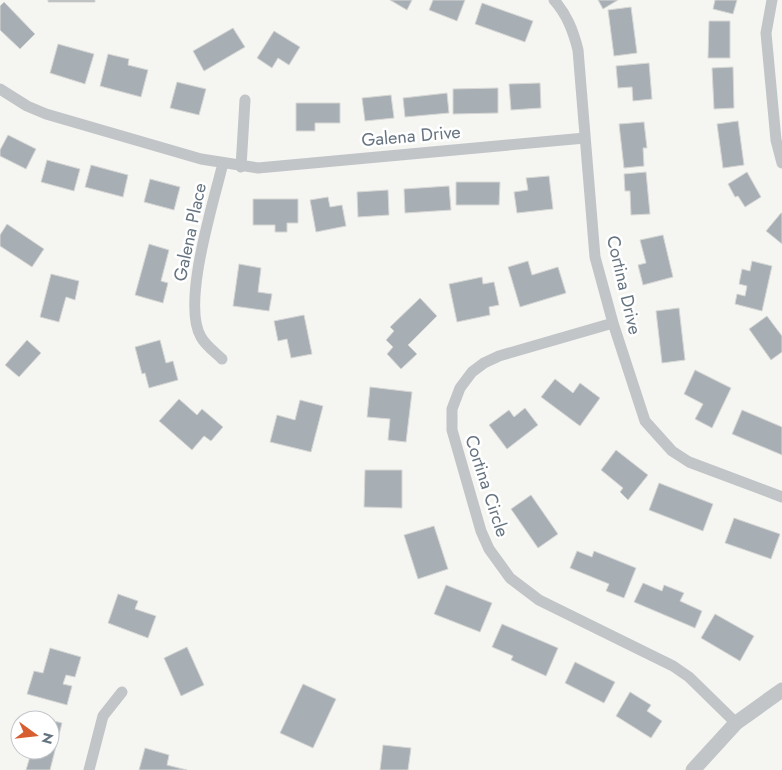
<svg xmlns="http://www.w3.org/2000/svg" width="782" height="770" viewBox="0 0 782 770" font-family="Jost,sans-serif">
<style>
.building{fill:#a8afb4;stroke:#d6d7d5}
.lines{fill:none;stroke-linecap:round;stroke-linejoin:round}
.minor{stroke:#c1c5c8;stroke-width:11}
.tertiary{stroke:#c1c5c8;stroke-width:15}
.labels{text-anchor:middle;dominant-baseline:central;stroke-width:5;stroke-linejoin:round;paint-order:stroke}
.street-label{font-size:18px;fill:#667481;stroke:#fff}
</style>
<rect width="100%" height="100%" fill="#f5f5f2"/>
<path class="building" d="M48,0h47v2h-47z
M390,0h22l-5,10z
M433,0h32l-8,21 -28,-11z
M598,0h20l-15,9z
M715,0h22l-4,14 -20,-5z
M4,2l31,32 -15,15 -20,-19v-24z
M482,3l51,18 -8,21 -50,-18z
M631,7l6,46 -23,3 -6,-46z
M709,21h21v37h-22z
M233,28l12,19 -41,24 -11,-20z
M274,31l26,16 -11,18 -11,-7 -6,10 -15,-10z
M58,44l36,10 -9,30 -35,-11z
M108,54l21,5 -1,6 20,5 -7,27 -41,-11z
M649,63l3,36 -19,2 -1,-14 -14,1 -2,-22z
M733,67l1,41 -20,1 -2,-41z
M177,82l29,7 -7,26 -29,-7z
M540,83l1,25 -30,2 -2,-26z
M498,88v25l-45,1v-25z
M447,93l2,20 -44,4 -2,-19z
M391,95l3,23 -29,3 -3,-23z
M296,103h44v20h-25v8h-19z
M738,121l6,44 -21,3 -6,-44z
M644,122l3,26h-4l1,18 -20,2 -5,-44z
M8,135l28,14 -10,20 -26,-13v-6z
M47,160l33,9 -6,22 -33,-9z
M91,165l37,10 -5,22 -38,-10z
M646,172l4,42 -19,1 -1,-24h-5l-1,-17z
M747,172l14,25 -16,10 -7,-11 -3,1 -7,-13z
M549,176l4,33 -36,4 -3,-21 14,-2 -2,-12z
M150,179l30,8 -6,23 -30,-8z
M456,182h44l-1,23h-43z
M449,186l2,24 -46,3 -1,-24z
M388,190l1,25 -31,2 -1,-25z
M328,197l2,10 12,-2 4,21 -30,6 -6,-32z
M253,199h45v24h-11v9h-12v-7h-22z
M781,213h1v31l-16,-13z
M7,224l37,25 -12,18 -32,-21v-11z
M663,235l10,42 -30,8 -5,-20 8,-2 -6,-23z
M149,244l20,6 -8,31 7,2 -5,20 -28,-8z
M528,261l4,14 26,-8 8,26 -46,14 -12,-40z
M752,261l20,5 -10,45 -27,-7 2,-10 8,2 2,-10 -8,-2 3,-15 8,2z
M239,264l22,4 -3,24 14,2 -3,17 -36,-5z
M51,274l28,7 -4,19 -9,-3 -7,25 -19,-5z
M482,277l1,7 11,-2 5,23 -10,2 1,8 -33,7 -8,-38z
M420,298l17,18 -29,29 9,9 -16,15 -14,-15 6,-7 -7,-7 8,-9 -4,-4z
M679,308l6,52 -23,3 -6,-52z
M304,315l8,39 -21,4 -4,-19 -9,2 -4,-20z
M767,316l15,20v16l-11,8 -22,-31z
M27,340l14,13 -22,24 -14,-12z
M160,340l6,23 7,-2 5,19 -29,8 -4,-15 -3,1 -7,-27z
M695,370l36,18 -19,40 -17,-9 8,-15 -19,-10z
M555,379l18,14 7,-10 20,15 -20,28 -39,-29z
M370,387l42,5 -6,50 -18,-2 2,-21 -23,-2z
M179,399l18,16 5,-6 21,18 -12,14 -7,-5 -12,14 -33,-29z
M300,400l23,6 -12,46 -41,-10 7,-27 18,5z
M525,408l13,17 -31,24 -18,-24 20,-15 5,7z
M742,410l40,17v28l-50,-21z
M616,450l32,25 -20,25 -8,-8 3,-4 -22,-18z
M365,470h37v38l-38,-1z
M659,483l54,21 -10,27 -54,-21z
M531,495l27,39 -20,14 -27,-39z
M734,518l46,16 -9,25 -46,-16z
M434,526l14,43 -30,10 -14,-44z
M577,551l15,6 2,-6 42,17 -12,30 -18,-7 3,-7 -39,-16z
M643,583l19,8 2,-6 20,8 -4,8 22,10 -7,17 -61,-26z
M446,585l46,18 -12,29 -46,-18z
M118,594l20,7 -3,8 21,7 -8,22 -40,-15z
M715,614l39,22 -14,25 -39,-23z
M502,624l56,24 -12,28 -35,-16 2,-4 -21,-9z
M187,647l17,38 -23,11 -17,-38z
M50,648l31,9 -6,20 -9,-2 -3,9 9,2 -5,19 -40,-11 7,-23 9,2z
M575,662l40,20 -11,21 -39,-20z
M303,684l33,15 -23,49 -33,-15z
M630,692l21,13 -4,6 15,10 -11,17 -35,-22z
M50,720l12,3 -12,47h-24l6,-20h18z
M383,745l28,3 -3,22h-28z
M145,748l24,7 -2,10 20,5h-48z"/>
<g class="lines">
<path class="minor" d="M554,0c13,15 19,30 24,50l17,207 18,66 32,98 27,30 17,11 93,35
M772,0l-6,33 10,107 6,23
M0,89l27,17 19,8 155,45 57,9 327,-30
M241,167l4,-67
M613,323l-114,33 -15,7 -12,9 -12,16 -8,21v21l29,101 8,18 21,29 29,22 134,66 16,11 47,46
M222,359c-6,-6 -17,-14 -21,-22 -20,-33 13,-136 22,-174
M89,770l14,-54 19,-24"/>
<path class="tertiary" d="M693,770l43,-47 46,-33"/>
</g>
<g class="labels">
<g class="street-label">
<text transform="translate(411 136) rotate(-5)">Galena Drive</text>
<text transform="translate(190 232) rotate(-78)">Galena Place</text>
<text transform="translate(624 285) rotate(77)">Cortina Drive</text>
<text transform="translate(487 486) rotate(72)">Cortina Circle</text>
</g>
</g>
<g transform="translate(35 735) rotate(105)"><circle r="24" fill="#ffffff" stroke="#c2c7cd"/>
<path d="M0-4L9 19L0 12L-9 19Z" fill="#d75e30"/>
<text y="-8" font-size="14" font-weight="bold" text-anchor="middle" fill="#667481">N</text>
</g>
</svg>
